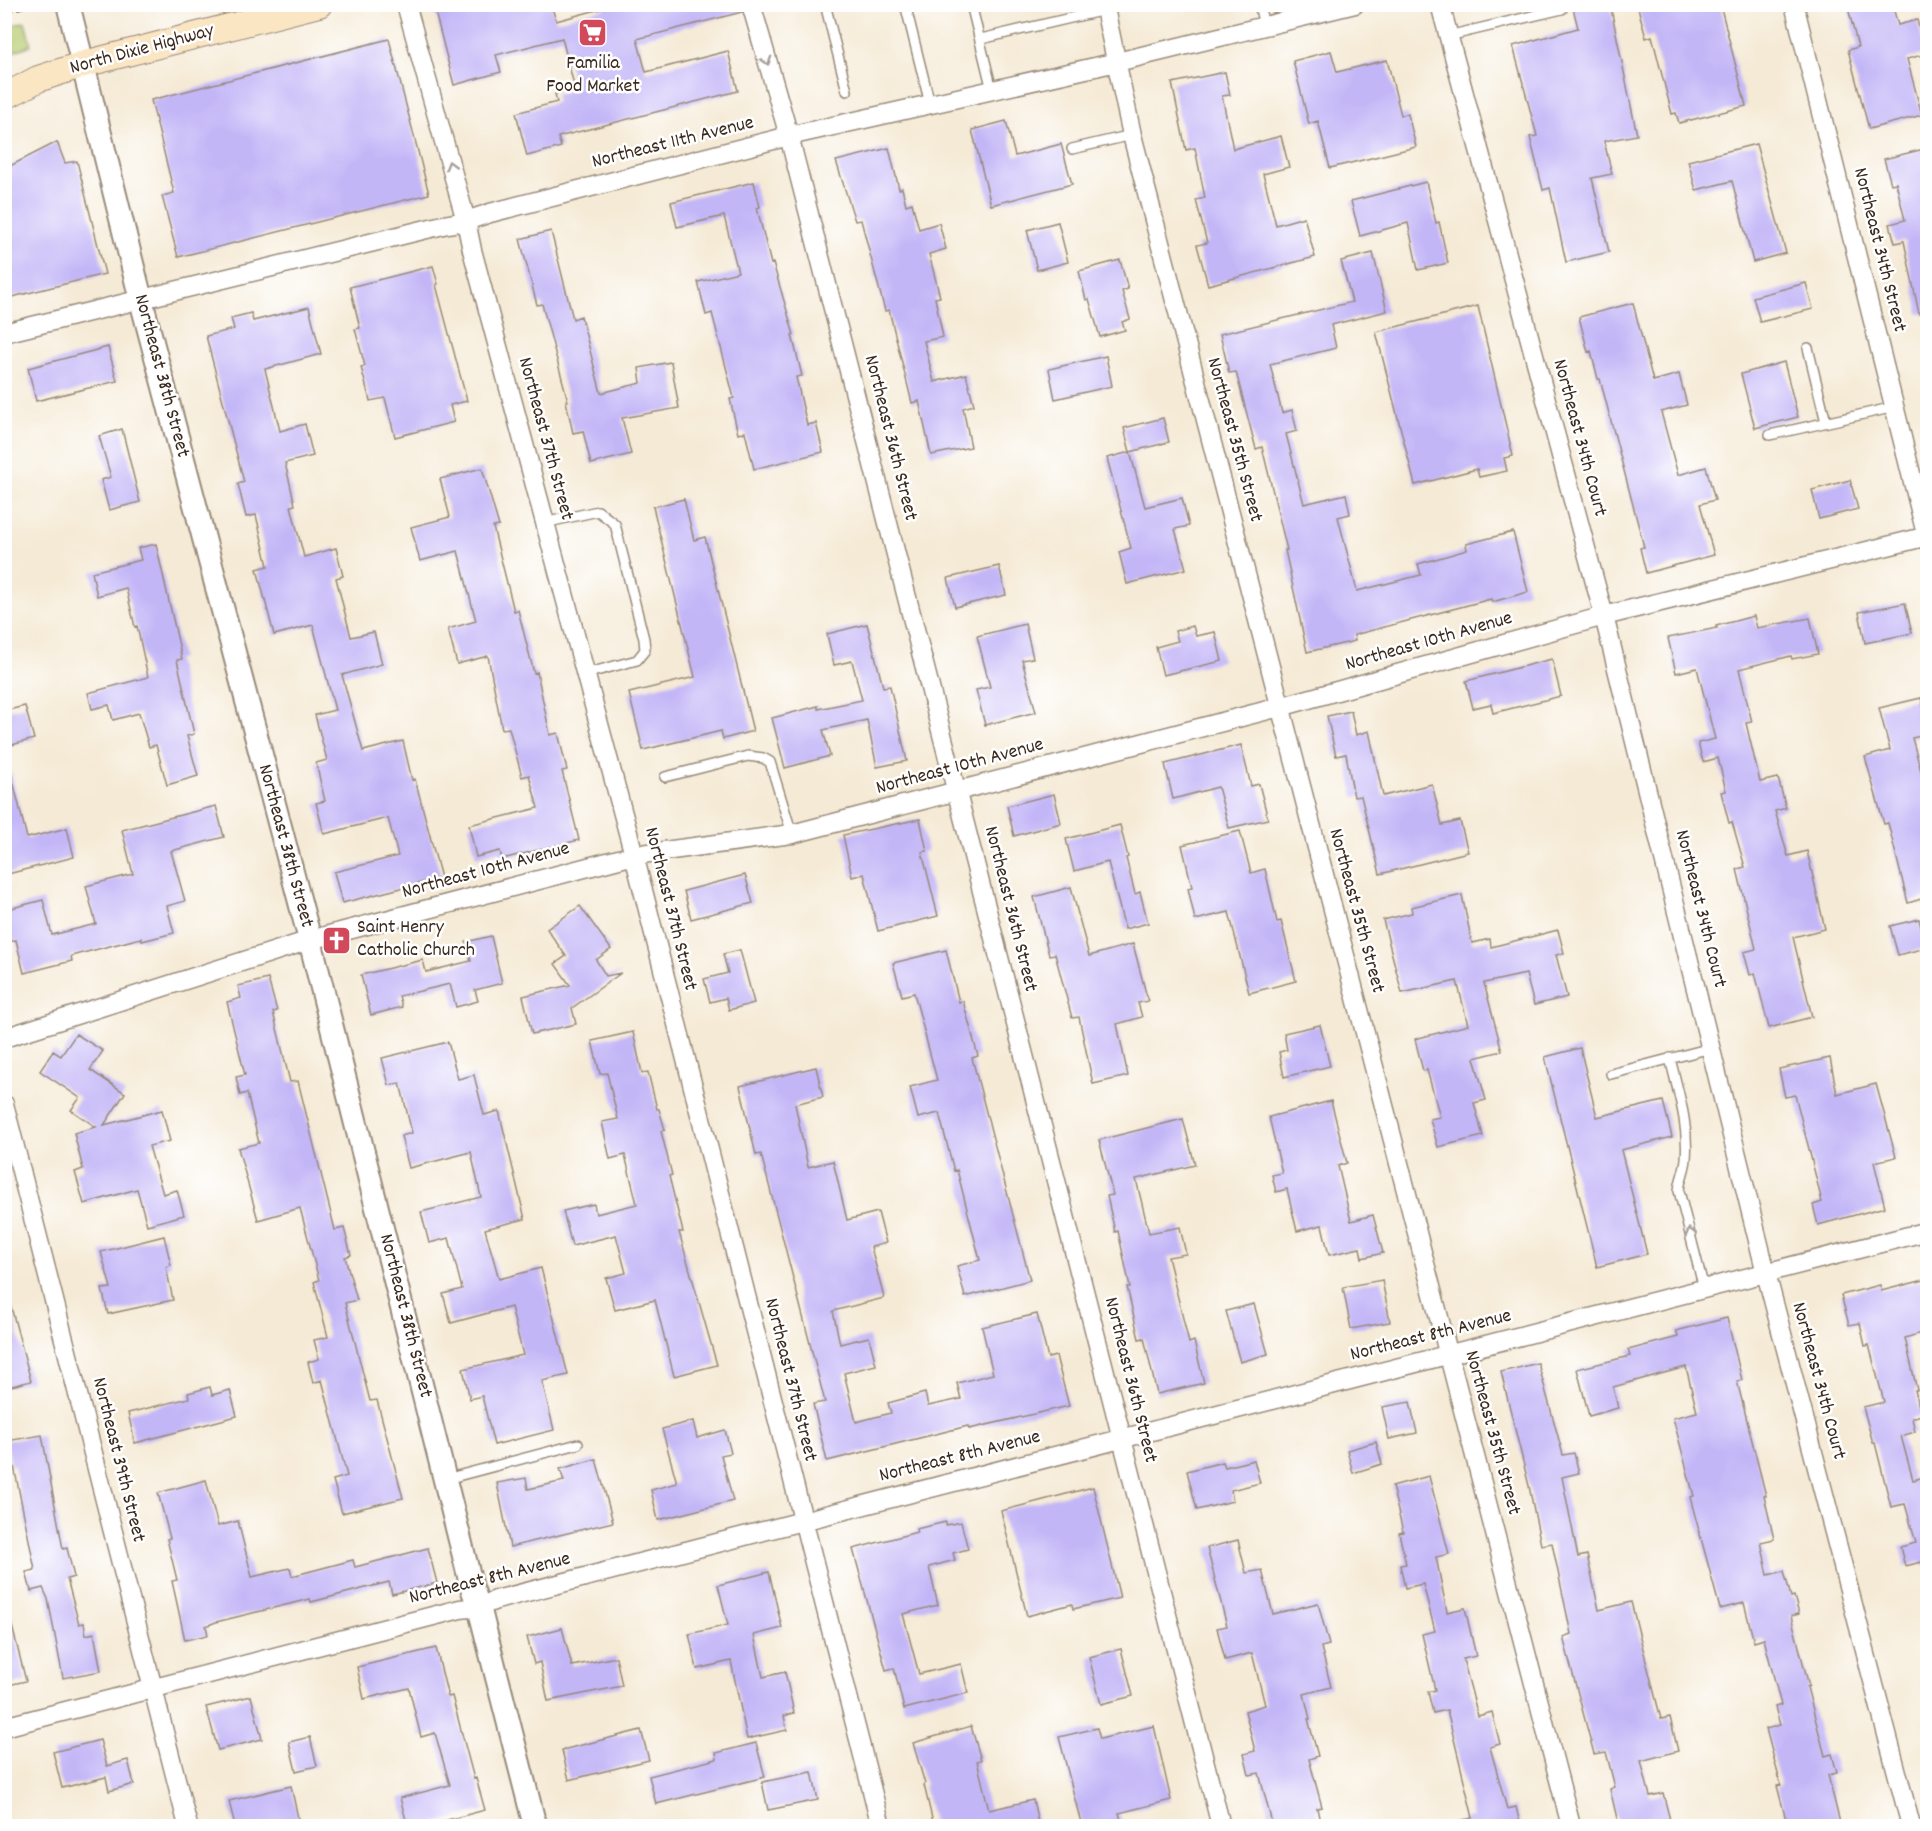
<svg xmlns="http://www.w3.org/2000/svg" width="1932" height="1831" viewBox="0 0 1932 1831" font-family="Dekko,sans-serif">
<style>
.green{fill:#b4c96c;stroke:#787a45;stroke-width:1.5}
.building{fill:#c3b6f7}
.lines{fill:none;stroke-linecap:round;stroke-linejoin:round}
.service-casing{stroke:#988a7a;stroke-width:12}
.minor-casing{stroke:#988a7a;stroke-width:21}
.tertiary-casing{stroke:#988a7a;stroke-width:26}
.secondary-casing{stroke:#988a7a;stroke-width:28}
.service{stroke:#fff;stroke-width:9}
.minor{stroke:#fff;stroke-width:18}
.tertiary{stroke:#fff;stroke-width:22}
.secondary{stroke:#fbe6c4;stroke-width:26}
.rail{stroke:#3b2a1e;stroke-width:4.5;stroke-dasharray:9 4.5;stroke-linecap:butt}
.oneway{stroke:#a79f9a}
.labels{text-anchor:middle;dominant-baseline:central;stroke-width:5;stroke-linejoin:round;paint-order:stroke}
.street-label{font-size:20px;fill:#3b2a1e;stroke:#fff}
.poi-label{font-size:20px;fill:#3b2a1e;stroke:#fff}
</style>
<rect width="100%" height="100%" fill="#fff"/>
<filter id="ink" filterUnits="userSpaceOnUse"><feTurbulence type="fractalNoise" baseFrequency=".0167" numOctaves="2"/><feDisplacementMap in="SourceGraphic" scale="12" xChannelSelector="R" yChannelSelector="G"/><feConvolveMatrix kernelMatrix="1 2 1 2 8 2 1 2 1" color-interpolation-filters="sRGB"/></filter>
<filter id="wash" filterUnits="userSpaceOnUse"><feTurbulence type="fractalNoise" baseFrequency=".008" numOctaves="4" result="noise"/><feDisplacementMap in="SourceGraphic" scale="24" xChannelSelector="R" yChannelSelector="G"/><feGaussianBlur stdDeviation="1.35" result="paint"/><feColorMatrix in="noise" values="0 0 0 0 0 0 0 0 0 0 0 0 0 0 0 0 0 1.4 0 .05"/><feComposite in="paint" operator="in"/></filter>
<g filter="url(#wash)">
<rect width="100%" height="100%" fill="#f5ead5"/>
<path class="green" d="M25,22l6,23 -26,10v-28z"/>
<g id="blocks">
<path class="building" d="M433,4h118l5,17 63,-17h121l2,8 -105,27 9,33 82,-21 10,40 -180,46 3,10 -34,9 -11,-43 41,-11 -2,-8 20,-5 -13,-51 -66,17 5,17 -47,13z
M1572,4h38l27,131 -33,6 8,33 -20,4 17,74 -43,10 -16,-74 -7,2 -13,-53 7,-1 -24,-90 65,-18z
M1637,4h83l26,102 -67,17 -3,-10 -4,1 -20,-78 -6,2z
M1847,4h45l6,21 19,-5 9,34 -19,5 15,56 -53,14 -21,-79 10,-3z
M389,39l40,155 -251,63 -16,-61 12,-3 -23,-93z
M1331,51l6,21 50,-12 14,55 7,-1 8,33 -86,21 -12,-47 -9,3 -16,-63z
M1225,72l5,23 -8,1 11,53 48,-13 8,31 -26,7 13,51 28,-8 11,40 -107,28 -11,-40 10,-2 -11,-43 9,-2 -10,-50 -9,2 -14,-67z
M1006,121l9,35 46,-12 11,40 -81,21 -19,-75z
M57,142l8,21 12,-2 28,113 -101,25v-130z
M1756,144l30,109 -33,9 -21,-81 -36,9 -8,-29z
M889,148l10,41 3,-1 4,17 6,-2 7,26 20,-6 7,26 -17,5 11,43 -5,1 8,39 -19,4 10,41 32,-8 8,31 -11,3 8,39 -40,8 -12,-54 -7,2 -23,-93 -4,1 -24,-91 -6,1 -19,-60z
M1928,148v166h-9l-15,-73 -9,2 -5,-19 15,-4 -9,-37 -5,1 -7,-25z
M754,182l6,25 -3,1 14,56 2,-1 21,72h-2l10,41 -6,1 11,48 9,-2 7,29 -69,17 -9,-37 -7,2 -8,-35 4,-1 -22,-85 -6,2 -8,-33 40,-10 -14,-56 -47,11 -6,-25z
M1426,182l10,41 3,-1 9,41 -30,7 -10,-47 -48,13 -9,-35z
M1058,222l10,40 -31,8 -10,-40z
M551,231l22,88 8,-3 20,77 40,-10 -2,-15 32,-6 8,46 -57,10 9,36 -40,10 -8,-33 -10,2 -7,-32h2l-26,-97 -5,1 -17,-66z
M1373,253l14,58 -56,14 5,23 -66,16 12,49 10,-3 5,21 -11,3 18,70 42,-10 4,20 -12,3 19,74 64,-16 -3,-11 49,-14 -1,-6 47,-12 15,60 -36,10 -1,-3 -137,36 1,6 -48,11 -22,-102h2l-25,-103 -6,2 -20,-77 -7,1 -9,-39 132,-32 -11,-41z
M1120,260l8,29 -6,2 8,28 -8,3 3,8 -25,7 -11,-38 -3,1 -7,-29z
M433,266l5,18 -2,1 31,116 -17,4 4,17 -59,15 -10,-39 -15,3 -9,-34 4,-1 -10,-37 5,-1 -10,-41z
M1806,283l7,26 -53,13 -7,-25z
M1633,303l20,78 26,-7 8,31 -26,7 17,63 28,-8 9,33 -15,4 14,51 -68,18 -6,-25 4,-1 -44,-168h-2l-7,-28 -3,1 -9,-35z
M1478,306l35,150 -9,2 3,13 -28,6 -2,-8 -62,16 -39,-153z
M309,307l12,47 -56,15 15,62 25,-7 8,32 -28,7 10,42 -4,1 13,51 32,-9 7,28 -7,2 15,59 23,-5 8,32 -40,11 21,76 40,-10 9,39 3,-1 26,99 -99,25 -8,-31 64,-16 -10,-38 -64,16 -8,-31 9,-2 -9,-38 11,-3 -12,-45 20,-5 -22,-85 -39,10 -17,-66 11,-3 -12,-51 -10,2 -8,-33 6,-2 -38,-146 28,-7 -3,-11 20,-5 2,8z
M108,347l9,34 -81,20 -8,-33z
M1106,356l6,30 -57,13 -6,-30z
M1784,362l14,55 -43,11 -14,-54z
M1163,418l6,24 -39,10 -6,-24z
M122,429l18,73 -31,8 -8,-30 10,-3 -12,-41z
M1130,452l15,55 37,-9 7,28 -14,3 11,40 -59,15 -8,-32 12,-4 -24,-90z
M482,468l17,58 -6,1 21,84 4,-1 16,63 3,-1 13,63 8,-2 9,37 -5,1 17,69 -77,19 -2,-8 -24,6 -7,-32 69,-17 -9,-33 -7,2 -13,-49 -7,1 -14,-73 -31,8 -9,-35 28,-8 -18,-70 -38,10 -9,-34 39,-10 -10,-38z
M1850,480l8,29 -39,10 -7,-29z
M684,499l10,41 11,-3 48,194 -30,8 -2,-8 -78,19 -14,-57 66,-16 -42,-170z
M156,544l26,115 -5,1 17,74 -7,2 11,40 -31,9 -11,-40 -7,2 -10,-34 -26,7 -4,-15 -17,4 -4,-16 60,-16 -11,-51 -2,1 -9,-39 -29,8 -5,-24 49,-12 -3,-12z
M999,566l7,29 -51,12 -7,-29z
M1905,603l7,30 -47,10 -6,-31z
M1754,616l3,12 53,-10 8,36 -26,5 -1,-3 -52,13 13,53 -6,1 14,59 18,-4 8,30 -11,3 13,45 19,-5 18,78 -32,8 19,80 -43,11 -14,-55 -5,2 -6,-23 12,-3 -19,-80 8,-2 -13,-45 -3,1 -8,-31 5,-1 -8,-33 -15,4 -5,-19 17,-4 -18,-71 -21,5 -8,-35 49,-10 -1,-2z
M867,624l16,63 7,-1 17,75 -30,6 -10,-47 -44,10 7,26 -45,12 -13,-50 46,-12v3l44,-9 -10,-39 -18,4 -7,-31z
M1025,624l8,34 -11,2 14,52 -51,13 -9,-35 14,-3 -13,-51z
M1193,626l3,10 19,-4 7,29 -59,14 -7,-28 22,-6 -3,-10z
M1552,659l9,37 -68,17 -2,-9 -18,4 -7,-27z
M1921,698l7,24v12l-16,4 16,59v100l-20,6 -20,-80 -4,1 -19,-67 25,-7 -11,-42z
M25,706l9,33 -30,8v-36z
M1351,711l5,24 13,-4 14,65 49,-12 10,41 18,-4 8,31 -88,22 -19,-78 -7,1 -8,-43 -10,2 -9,-40z
M1241,745l10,41 8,-2 9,35 -39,9 -11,-41 -45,12 -8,-35z
M11,773l16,65 40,-10 7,29 -70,18v-101z
M1054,794l7,29 -47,13 -7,-30z
M216,806l8,31 -53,14 14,50 -18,5 7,27 -32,8 -1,-3 -70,18 1,5 -48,12 -8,-33 -9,2 -3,-11v-21l39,-10 9,35 44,-11 -10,-38 47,-12 -11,-44z
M920,819l7,32 -5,1 16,64 -60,15 -14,-57 -12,3 -9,-42z
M1120,825l8,32 -2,1 9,36 5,-2 8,31 -23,6 -17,-67 -34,9 -8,-32z
M1240,831l11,42 14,-4 12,53 4,-1 15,60 -47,12 -20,-81 -34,8 -7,-32 4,-1 -10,-42z
M745,875l8,28 -62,16 -7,-28z
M1071,887l18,69 44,-12 15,57 -10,2 4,14 -25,7 11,52 -35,8 -14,-67 -7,1 -17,-64 -6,1 -15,-58z
M1462,895l10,48 18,-4 1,8 67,-17 6,23 -8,2 11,42 -33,8 -8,-31 -42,9 18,68 -28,7 12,42 -12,3 9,33 -45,11 -8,-28 10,-2 -13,-47 -4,1 -8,-32 53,-14 -11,-44 -55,12 -19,-73 29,-7 -1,-6z
M580,906l31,43 -15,11 10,16 15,-3 -49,35 4,16 -44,10 -9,-38 47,-11 -15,-21 11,-8 -19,-27z
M1919,919l7,29 -28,7 -8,-29z
M491,936l11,47 -27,7 3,11 -22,6 -6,-23 -51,12 3,11 -31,8 -10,-40 62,-15 3,12 45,-11 -5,-19z
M740,950l14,53 -25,7 -3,-12 -16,4 -6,-23 24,-6 -5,-19z
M946,950l13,52 4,-1 15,55 -6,2 58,222 -65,17 -8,-31 23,-6 -23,-90 -3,1 -15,-58 -21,5 -8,-31 27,-7 -23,-87 -12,3 -9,-33z
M268,979l9,32 -4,1 17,70 8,-1 37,149 9,-2 7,27 -6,2 12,43 -12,3 25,98 7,-1 26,98 -61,15 -9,-33 14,-4 -25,-96 -9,3 -5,-21 11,-3 -5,-19 14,-3 -14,-55 5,-2 -19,-72 -42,12 -20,-72 21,-5 -12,-50 -7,2 -4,-18 9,-2 -18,-73 14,-4 -3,-12z
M1320,1025l10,41 -46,11 -5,-25 8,-2 -3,-17z
M633,1032l9,41 6,-1 9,37h2l6,21 -4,1 11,44 -3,1 14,56h-4l38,133 -43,11 -19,-76 -40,10 -9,-32 20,-5 -10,-38 -44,11 -9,-35 31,-7 2,10 41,-10 -12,-49 -15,4 -8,-37 16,-3 -11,-46 -7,1 -8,-33z
M76,1034l27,17 -13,19 35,23 -21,32 58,-15 8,31 -21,5 14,48 14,-4 7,25 -37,10 -10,-36 -53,15 -9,-32 8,-3 -9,-36 22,-6 -25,-17 9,-12 -40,-27 13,-20 8,5z
M448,1042l10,37 16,-4 10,40 15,-4 26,108 -40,10 14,50 42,-11 27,107 -26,6 12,49 -60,15 -12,-49 -12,3 -7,-30 60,-14 -12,-48 -60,16 -8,-29 19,-5 -13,-51 -20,5 -8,-31 60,-15 -10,-45 -62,16 -8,-32 11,-3 -12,-50 -11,2 -7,-27z
M1580,1048l17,69 66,-16 9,36 -51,13 26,104 -50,13 -52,-210z
M1830,1058l7,36 39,-10 20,73 -22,5 11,45 -67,18 -5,-20 9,-3 -13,-53 -14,-54 -10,2 -6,-28z
M816,1067l7,30 -28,7 13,63 25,-6 14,59 31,-8 8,31 -15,4 13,51 -51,13 7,33 29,-7 7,28 -32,8 12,49 35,-9 -3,-10 37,-10 3,13 33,-7 -4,-16 36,-9 -11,-47 55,-13 11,44 8,-2 13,50 -100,23 -1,-3 -141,35 -14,-57 12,-2 -64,-248 -5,1 -16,-69z
M1331,1101l16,62 -9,3 13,55 22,-6 10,38 -21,5 -2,-10 -31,7 -7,-30 -25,6 -10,-42 -11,3 -4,-17 10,-2 -13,-56z
M1183,1119l12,46 -59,14 13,54 31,-6 6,27 -18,3 21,86 5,-2 10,42 -47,11 -13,-56 -5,1 -12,-52h3l-12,-56 -3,1 -8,-36 6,-1 -14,-55z
M164,1236l7,29 -5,2 7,33 -65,14 -6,-25 9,-1 -10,-36z
M1928,1279v52l-23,7 12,52h-2l6,25 -9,3 3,14 -14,4 12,44 15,-4v88h-6v-2l-17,4 -5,-19 16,-4 -11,-39 -14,3 -16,-64h-2l-10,-36 21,-5 -15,-57 -4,1 -5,-23 -11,2 -8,-30 39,-10 1,6z
M1382,1280l8,42 -39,7 -8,-42z
M1254,1304l14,50 -28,8 -14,-51z
M11,1307l20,74 -27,7v-80z
M1727,1318l15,62 -5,1 29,115h-2l10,43 -13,3 7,33 16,-4 7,26 3,-1 5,18 -8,2 18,70 -2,1 18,69 7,-2 5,19 -9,2 13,52h-53l-11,-41 4,-1 -15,-56 14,-4 -5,-18 6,-2 -17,-66 -10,3 -10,-39 -24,6 -30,-112 4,-1 -21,-78 24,-6 -11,-45 -73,20 5,21 -29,8 -12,-47 53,-13 -2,-6 50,-13 -2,-6z
M1538,1363l25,92 11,-2 5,20 -17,4 16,80 9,-2 12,55 32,-8 30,117 9,-2 8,34 -37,10 9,35 13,-3 7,27 -28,7h-23l-9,-38 5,-2 -9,-35 -12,2 -31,-117 8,-3 -19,-91 -11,2 -12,-59 -28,-114z
M210,1387l2,8 18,-5 7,26 -102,27 -7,-30 61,-15 -1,-5z
M1410,1402l7,31 -28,6 -7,-32z
M693,1421l4,17 28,-8 6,23 -10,2 12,46 -75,19 -7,-30 26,-7 -15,-54z
M42,1435l21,114 4,-1 7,29 -7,2 12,45 5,-1 2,12 8,-2 7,38 -38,7 -15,-79 -5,-11 -12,3 -5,-19 9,-2 -21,-104h-3l-5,-25z
M1376,1442l6,22 -29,9 -6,-23z
M596,1459l17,63 -103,25 -13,-64 29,-5 2,11 36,-8 -4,-12z
M1254,1460l6,23 -29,7 2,11 -36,9 -10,-39 36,-9 2,5z
M1429,1476l20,78 -13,3 11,55 18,-4 11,48 -13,3 15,57 14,-4 8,32 -10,3 17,62 9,-2 5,20h-58l-1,-7 11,-2 -26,-108 -14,3 -5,-21 7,-2 -13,-56 13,-3 -12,-47 -18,4 -5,-23 6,-1 -7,-31 4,-1 -11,-46z
M206,1480l12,46 20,-5 14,56 38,-9 2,8 61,-16 2,7 73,-19 9,35 -45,11 -3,-12 -78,20 -1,-3 -94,23 -10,4 2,9 -23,5 -13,-59 5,-1 -10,-41 3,-1 -12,-45z
M1093,1487l27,111 -47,11 -1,-5 -45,12 -26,-105z
M946,1522v3l15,-3 7,27 -15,4 2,7 -26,7 9,38 -35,9 16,60 42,-10 7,29 -64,16 -10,-41 -8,2 -33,-121 64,-17 -1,-3z
M1238,1540l8,33 16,-3 11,44 45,-11 11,42 -8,2 10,40 -27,7 6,25h-2l10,37 -9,3 13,48 -5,1 4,19h-48l-14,-54 -10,2 -5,-21 11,-3 -10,-40 20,-6 -13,-52 -27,7 -8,-32 10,-2 -20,-78z
M769,1572l13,56 -28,7 9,42 22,-5 9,41 -10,3 3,14 -40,9 -16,-78 -34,8 -8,-35 39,-9 -10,-40z
M11,1622l15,59 -22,5v-63z
M562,1628l10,38 44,-9 6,29 -74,15 -8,-39 -6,2 -7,-27z
M436,1648l12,49 4,-1 22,83 2,-1 9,32 -64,17h-13l-8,-29 50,-13 -15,-52 -14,4 -12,-49 -45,11 -7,-32z
M1121,1649l12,47 -32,8 -12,-47z
M251,1696l11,43 -44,11 -12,-43z
M971,1726l10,34 -4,1 12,49 44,-10 6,27h-105l-10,-42 1,-1 -12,-41z
M1154,1726l17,74 -52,13 4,14h-41l-23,-90 38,-9 3,11z
M641,1730l8,30 -80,20 -7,-30z
M310,1737l7,29 -21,5 -7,-29z
M100,1740l7,26 21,-6 6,24 -25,7 -3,-14 -44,11 -9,-36z
M756,1743l9,34 -109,27 -7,-28 68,-17 -1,-6z
M812,1772l6,28 -50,10 -6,-28z
M291,1786l9,41h-65l-6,-26z"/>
</g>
</g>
<g filter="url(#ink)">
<use href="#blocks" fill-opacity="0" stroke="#988a7a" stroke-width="1.5"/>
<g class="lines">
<defs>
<path id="service" d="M825,4l22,87
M905,4l25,100
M971,4l21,86
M1259,4l5,22
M1448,36l114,-27
M981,39l124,-29
M1072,149l60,-14
M1808,348l18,74
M1770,435l125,-28
M544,523l54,-12 17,13 29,115 1,11 -8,10 -52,14
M665,777l83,-21 15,2 7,4 22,72
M1670,1058c8,34 19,66 16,101 -1,12 -6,20 -7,32l25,98
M1611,1074l100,-26
M446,1479l132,-35"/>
<path id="minor" d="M406,4l60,217 6,29 162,605 247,971
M751,4l38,132 432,1690
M1104,4l28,131 439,1691
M1440,4l164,612 162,657 145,553
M1794,4l134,538
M4,333l439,-108 23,-4 24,-8 299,-77 328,-74 238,-58
M4,1038l306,-98 324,-85 158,-21 488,-127 324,-91 324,-80
M4,1104l184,722
M4,1727l456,-118 19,-2 17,-7 1432,-369"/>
<path id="tertiary" d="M68,4l73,296 169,640 162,648 7,19 56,219"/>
<path id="secondary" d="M4,97l34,-18 46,-15 235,-60"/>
</defs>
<use href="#service" class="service-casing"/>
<use href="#minor" class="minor-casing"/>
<use href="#tertiary" class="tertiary-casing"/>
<use href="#secondary" class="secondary-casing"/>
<use href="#service" class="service"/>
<use href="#minor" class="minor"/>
<use href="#tertiary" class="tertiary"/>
<use href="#secondary" class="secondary"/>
<path class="rail" d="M4,11l27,-7"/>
</g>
<defs><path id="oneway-chevron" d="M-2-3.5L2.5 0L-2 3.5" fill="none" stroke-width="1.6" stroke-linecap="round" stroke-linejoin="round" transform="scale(1.5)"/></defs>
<g class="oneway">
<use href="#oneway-chevron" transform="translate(767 61) rotate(74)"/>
<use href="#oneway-chevron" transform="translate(450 165) rotate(-106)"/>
<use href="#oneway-chevron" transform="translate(1690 1232) rotate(-105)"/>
</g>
</g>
<defs>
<symbol id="supermarket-square" viewBox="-11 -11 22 22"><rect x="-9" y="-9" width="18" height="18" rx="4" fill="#d1495b" stroke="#fff"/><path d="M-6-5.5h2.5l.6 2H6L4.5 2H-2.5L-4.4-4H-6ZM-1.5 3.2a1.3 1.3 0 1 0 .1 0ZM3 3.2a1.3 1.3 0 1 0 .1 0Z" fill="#fff"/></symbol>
<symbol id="church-square" viewBox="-11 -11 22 22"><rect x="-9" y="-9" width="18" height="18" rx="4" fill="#d1495b" stroke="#fff"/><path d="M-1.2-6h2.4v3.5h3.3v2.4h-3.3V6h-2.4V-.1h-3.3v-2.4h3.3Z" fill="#fff"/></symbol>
</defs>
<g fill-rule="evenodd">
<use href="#supermarket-square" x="576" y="16" width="33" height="33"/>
<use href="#church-square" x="320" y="924" width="33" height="33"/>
</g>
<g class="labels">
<g class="street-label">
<text transform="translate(142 50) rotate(-15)">North Dixie Highway</text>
<text transform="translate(673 143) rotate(-14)">Northeast 11th Avenue</text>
<text transform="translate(1879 250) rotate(76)">Northeast 34th Street</text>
<text transform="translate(161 376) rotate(75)">Northeast 38th Street</text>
<text transform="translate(890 438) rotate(76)">Northeast 36th Street</text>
<text transform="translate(1579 438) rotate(75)">Northeast 34th Court</text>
<text transform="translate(545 439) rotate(75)">Northeast 37th Street</text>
<text transform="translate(1234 440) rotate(75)">Northeast 35th Street</text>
<text transform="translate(1429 642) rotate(-16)">Northeast 10th Avenue</text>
<text transform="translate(960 767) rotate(-15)">Northeast 10th Avenue</text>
<text transform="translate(285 846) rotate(75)">Northeast 38th Street</text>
<text transform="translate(486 871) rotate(-15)">Northeast 10th Avenue</text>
<text transform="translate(670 909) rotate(76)">Northeast 37th Street</text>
<text transform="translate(1010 909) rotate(76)">Northeast 36th Street</text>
<text transform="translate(1700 909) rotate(76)">Northeast 34th Court</text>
<text transform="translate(1356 911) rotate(75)">Northeast 35th Street</text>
<text transform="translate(405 1316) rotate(76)">Northeast 38th Street</text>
<text transform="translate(1431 1336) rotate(-14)">Northeast 8th Avenue</text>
<text transform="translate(790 1380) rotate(76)">Northeast 37th Street</text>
<text transform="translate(1130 1380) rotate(76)">Northeast 36th Street</text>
<text transform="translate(1818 1381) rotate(75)">Northeast 34th Court</text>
<text transform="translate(1492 1433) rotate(75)">Northeast 35th Street</text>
<text transform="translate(960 1457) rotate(-14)">Northeast 8th Avenue</text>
<text transform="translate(118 1460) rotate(76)">Northeast 39th Street</text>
<text transform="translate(490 1579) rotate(-14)">Northeast 8th Avenue</text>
</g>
<g class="poi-label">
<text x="593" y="64">Familia<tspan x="593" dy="23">Food Market</tspan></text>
<text x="357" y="928" text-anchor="start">Saint Henry<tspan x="357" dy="23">Catholic Church</tspan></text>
</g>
</g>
<rect width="1932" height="1831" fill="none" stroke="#fff" stroke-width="24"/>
</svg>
